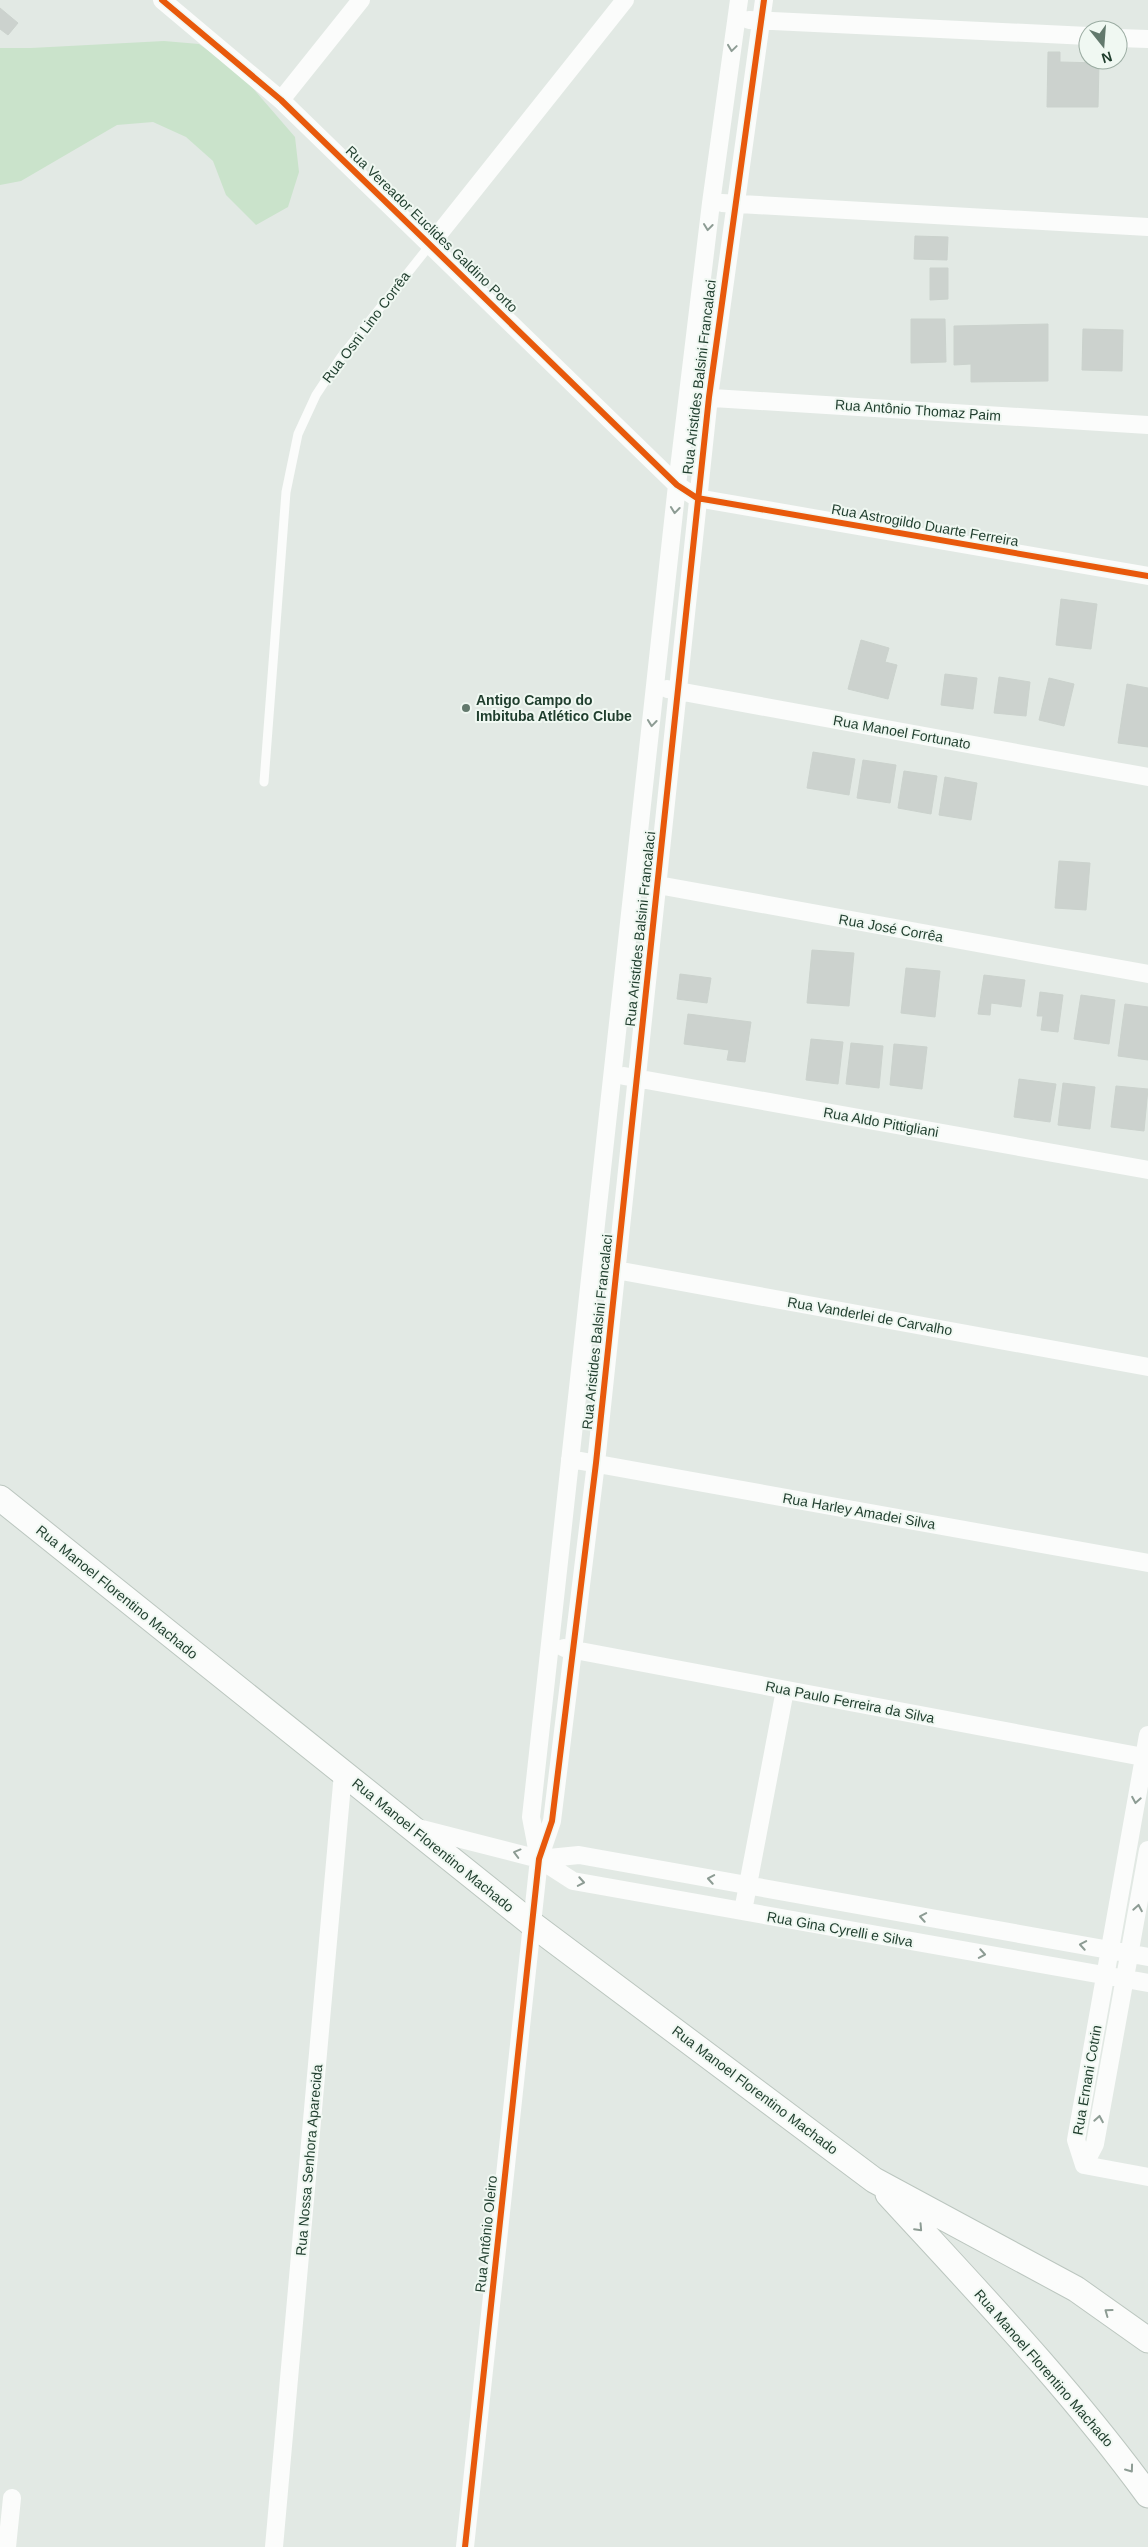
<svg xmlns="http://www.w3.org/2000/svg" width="1148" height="2547" viewBox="0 0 1148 2547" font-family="Helvetica,sans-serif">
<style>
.green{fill:#cae3cb}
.building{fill:#ccd2ce;stroke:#cbd2cd}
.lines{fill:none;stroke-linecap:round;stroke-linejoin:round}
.secondary-casing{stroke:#bbc6bf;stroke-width:27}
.service{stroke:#fbfcfb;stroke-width:9}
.minor{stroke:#fbfcfb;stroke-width:18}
.secondary{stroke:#fbfcfb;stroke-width:25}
.cycleway-casing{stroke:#f0f8f2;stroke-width:9}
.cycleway{stroke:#e8590c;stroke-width:6}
.oneway{stroke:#8d9c94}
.poi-dot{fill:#63796d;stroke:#f0f8f2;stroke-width:2}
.labels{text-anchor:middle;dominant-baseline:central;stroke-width:4;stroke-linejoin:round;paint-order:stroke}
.street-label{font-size:14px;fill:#1f3d2d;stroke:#f0f8f2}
.poi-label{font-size:14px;font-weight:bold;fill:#1f3d2d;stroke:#f0f8f2;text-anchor:start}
</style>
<rect width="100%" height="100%" fill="#e2e9e4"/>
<path class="green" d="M164,41l35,3 40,28 56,65 4,35 -11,35 -32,18 -30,-30 -13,-34 -27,-24 -33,-15 -36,3 -96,56 -21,4v-137h31z"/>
<path class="building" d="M0,8l18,15 -10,12 -8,-6z
M1048,52h12v10l39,1 -1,44h-51z
M915,236l33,1 -1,23 -33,-1z
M930,268h18v31l-18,1z
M911,319h34l1,43 -35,1z
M1048,324v57l-77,1v-18l-17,1v-39z
M1083,329l40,1 -1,41 -40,-1z
M1061,599l36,5 -6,45 -35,-4z
M861,640l28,8 -4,14 12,3 -9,34 -40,-10z
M945,674l32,4 -4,31 -32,-4z
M999,677l31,5 -4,34 -32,-3z
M1049,678l25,6 -10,42 -25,-6z
M1127,684l21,4v59l-30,-4z
M813,752l42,7 -6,36 -42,-7z
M863,760l33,5 -6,38 -33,-5z
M904,771l33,5 -6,38 -33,-6z
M945,777l32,6 -6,37 -32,-5z
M1059,861l31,2 -4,47 -31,-2z
M812,950l42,3 -5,53 -42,-3z
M906,968l34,3 -5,46 -34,-4z
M680,974l31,4 -4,25 -30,-4z
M984,975l41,5 -4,27 -30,-4 -1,12 -12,-1z
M1040,992l23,3 -5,37 -17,-2 2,-14h-6z
M1081,995l34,5 -6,44 -35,-5z
M1125,1004l23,3v53l-30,-4z
M688,1014l63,8 -6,40 -18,-2 2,-10 -45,-6z
M811,1039l32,3 -5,42 -32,-4z
M851,1043l32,3 -4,42 -33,-4z
M894,1044l33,3 -5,42 -32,-4z
M1019,1079l37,5 -6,38 -36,-5z
M1063,1083l32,4 -5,42 -32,-4z
M1116,1086l32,3 -4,42 -33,-4z"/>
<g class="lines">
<defs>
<path id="secondary" d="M0,1498l532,426 342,256 202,109 72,51
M888,2194c90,98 182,194 260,301"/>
</defs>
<use href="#secondary" class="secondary-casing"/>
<path class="service" d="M264,782l22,-290 12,-58 18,-39 25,-38 89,-112"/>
<path class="minor" d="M162,0l119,100 396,385 20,13 451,78
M749,20l339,16
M1118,38l30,1
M281,100l80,-100
M722,203l426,24
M430,245l195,-245
M697,397l451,28
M667,689l481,88
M647,883l501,91
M624,1076l524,94
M605,1268l543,99
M570,1459l578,104
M564,1648l584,110
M414,1827l125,32 40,-4 569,102
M539,1859l-8,-42 146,-1332 34,-282 28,-203
M539,1859l34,22 575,102
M743,1911l42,-221
M1084,2165l-8,-25 72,-405
M1084,2165l11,-21 53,-294
M1084,2165l64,12
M7,2547l5,-49
M274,2547l69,-774
M465,2547l74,-688 13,-38 44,-358 113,-1066 55,-397"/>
<use href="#secondary" class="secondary"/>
<defs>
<path id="cycleway" d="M162,0l119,100 396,385 20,13 451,78
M465,2547l74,-688 13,-38 44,-358 113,-1066 55,-397"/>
</defs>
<use href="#cycleway" class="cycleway-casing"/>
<use href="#cycleway" class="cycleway"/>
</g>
<defs><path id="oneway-chevron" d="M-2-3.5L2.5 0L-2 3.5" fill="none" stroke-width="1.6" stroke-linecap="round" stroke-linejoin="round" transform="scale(1.25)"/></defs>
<g class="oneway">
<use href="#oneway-chevron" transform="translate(732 48) rotate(98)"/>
<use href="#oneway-chevron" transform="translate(708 227) rotate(97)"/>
<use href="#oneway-chevron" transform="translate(675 510) rotate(96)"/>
<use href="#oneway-chevron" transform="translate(652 723) rotate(96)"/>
<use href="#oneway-chevron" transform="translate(1136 1800) rotate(100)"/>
<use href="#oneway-chevron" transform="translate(517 1853) rotate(-165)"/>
<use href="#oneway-chevron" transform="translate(711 1879) rotate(-170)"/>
<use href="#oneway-chevron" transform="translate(581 1882) rotate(10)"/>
<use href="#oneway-chevron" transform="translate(1138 1908) rotate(-80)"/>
<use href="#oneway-chevron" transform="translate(923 1917) rotate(-170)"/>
<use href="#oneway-chevron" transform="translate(1083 1945) rotate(-170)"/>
<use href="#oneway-chevron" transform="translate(982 1954) rotate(10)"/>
<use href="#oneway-chevron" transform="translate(1099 2119) rotate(-80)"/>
<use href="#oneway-chevron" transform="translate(919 2228) rotate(47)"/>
<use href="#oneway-chevron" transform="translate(1108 2312) rotate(-144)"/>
<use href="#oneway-chevron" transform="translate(1130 2469) rotate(54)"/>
</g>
<circle class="poi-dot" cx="466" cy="708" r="5"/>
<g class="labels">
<g class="street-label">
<text transform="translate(432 229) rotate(44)">Rua Vereador Euclides Galdino Porto</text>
<text transform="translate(366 327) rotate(-53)">Rua Osni Lino Corrêa</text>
<text transform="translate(699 377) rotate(-83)">Rua Aristides Balsini Francalaci</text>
<text transform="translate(918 410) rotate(4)">Rua Antônio Thomaz Paim</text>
<text transform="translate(925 525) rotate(10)">Rua Astrogildo Duarte Ferreira</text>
<text transform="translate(902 732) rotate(10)">Rua Manoel Fortunato</text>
<text transform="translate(891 928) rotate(10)">Rua José Corrêa</text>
<text transform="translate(640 929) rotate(-84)">Rua Aristides Balsini Francalaci</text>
<text transform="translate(881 1122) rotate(10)">Rua Aldo Pittigliani</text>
<text transform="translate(870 1316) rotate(10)">Rua Vanderlei de Carvalho</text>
<text transform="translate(597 1332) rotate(-84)">Rua Aristides Balsini Francalaci</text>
<text transform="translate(859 1511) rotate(10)">Rua Harley Amadei Silva</text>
<text transform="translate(117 1592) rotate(39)">Rua Manoel Florentino Machado</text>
<text transform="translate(850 1702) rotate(11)">Rua Paulo Ferreira da Silva</text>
<text transform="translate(433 1845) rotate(39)">Rua Manoel Florentino Machado</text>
<text transform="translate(840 1929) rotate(10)">Rua Gina Cyrelli e Silva</text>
<text transform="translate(1087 2080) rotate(-80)">Rua Ernani Cotrin</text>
<text transform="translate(755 2090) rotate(37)">Rua Manoel Florentino Machado</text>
<text transform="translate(309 2160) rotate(-85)">Rua Nossa Senhora Aparecida</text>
<text transform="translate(486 2234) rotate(-84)">Rua Antônio Oleiro</text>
<text transform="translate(1044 2368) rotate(49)">Rua Manoel Florentino Machado</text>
</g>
<g class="poi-label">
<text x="476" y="700">Antigo Campo do<tspan x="476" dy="16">Imbituba Atlético Clube</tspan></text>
</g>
</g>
<g transform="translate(1103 45) rotate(163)"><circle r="24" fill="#f0f8f2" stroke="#9cada3"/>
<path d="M0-4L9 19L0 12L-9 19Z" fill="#63796d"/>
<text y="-8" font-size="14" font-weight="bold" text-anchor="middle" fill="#1f3d2d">N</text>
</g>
</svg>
